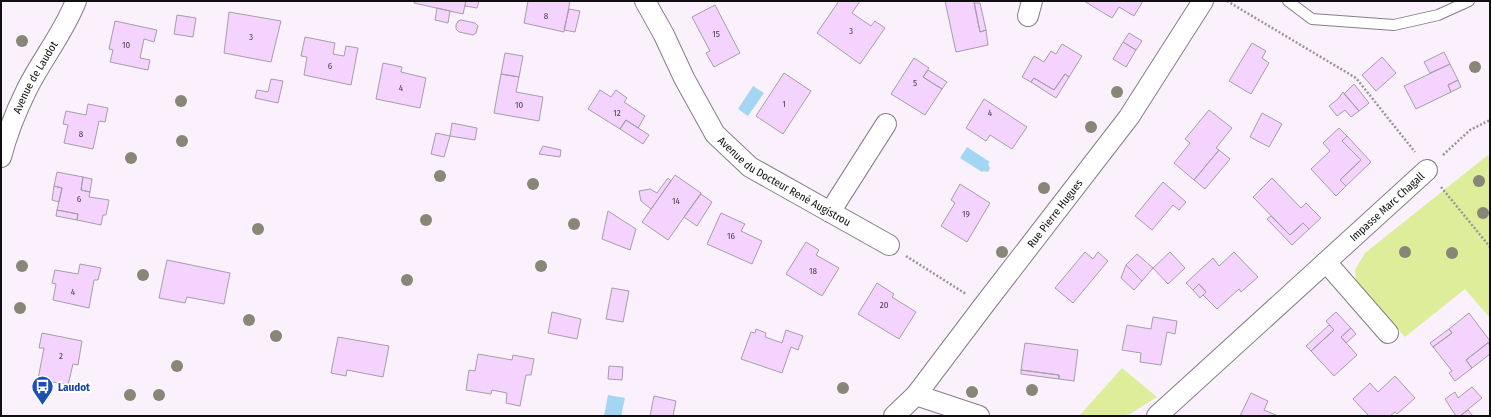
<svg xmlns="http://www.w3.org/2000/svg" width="1491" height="417" viewBox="0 0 1491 417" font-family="'Fira Sans Condensed',sans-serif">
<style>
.green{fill:#dded99}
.water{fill:#a3d6f3}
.building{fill:#f4d3fe;stroke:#a69ea9}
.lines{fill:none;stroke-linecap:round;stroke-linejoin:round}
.service-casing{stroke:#867e88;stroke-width:12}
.minor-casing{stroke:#867e88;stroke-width:22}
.path{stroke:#9a949c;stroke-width:2.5;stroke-dasharray:2 2;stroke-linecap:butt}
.service{stroke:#fff;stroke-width:10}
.minor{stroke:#fff;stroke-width:20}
.tree{fill:#878677}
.labels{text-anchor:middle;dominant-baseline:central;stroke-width:3.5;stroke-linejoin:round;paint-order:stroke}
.number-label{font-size:9px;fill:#4a3f4d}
.street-label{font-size:11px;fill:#110e12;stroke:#fff}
.transit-label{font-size:11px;font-weight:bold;fill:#164399;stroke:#fff;text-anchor:start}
</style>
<rect width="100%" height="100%" fill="#faf1fd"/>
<path class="green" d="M1488,155l2,4v159l-25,-29 -60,48 -49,-54 -1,-13 10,-17z
M1122,368l35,29 -27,17 -8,2h-43z"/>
<path class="water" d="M753,86l11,7 -16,23 -10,-7z
M967,147l23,15 -2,2 2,4 -2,4 -4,-1 -2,1 -22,-14z
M608,395l17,3 -4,18h-17z"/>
<path class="building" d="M415,1h51l-3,13 -49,-11z
M466,1h13l-2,7 -12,-2z
M528,1h42l-6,31 -40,-9z
M839,1h21l-8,12 19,13 4,-5 10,7 -25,36 -43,-31z
M945,1h29l6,31 6,-2 2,15 -32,7z
M1084,1h59l-9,15 -15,-9 -7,11z
M974,3h6l6,27 -6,2z
M715,5l25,48 -26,14 -8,-14 4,-2 -18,-34z
M437,8l13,3 -2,12 -13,-3z
M569,9l11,2 -5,21 -11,-2z
M229,12l52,9 -10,41 -47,-9z
M177,15l19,3 -3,19 -19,-3z
M461,20l14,3 3,3 -2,7 -3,2 -14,-3 -3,-3v-4l2,-4z
M115,21l42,9 -3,12 -10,-3 -4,19 10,2 -2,10 -38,-8 3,-12 -4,-1z
M1129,33l13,8 -6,9 -13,-8z
M305,37l30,6 -2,11 11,2 2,-10 12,2 -7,37 -47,-10 3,-18 -6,-1z
M1123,42l13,8 -10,17 -13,-8z
M1252,43l14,8 -4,7 7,5 -18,31 -22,-13z
M1062,44l20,12 -13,21 -4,-3 -11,16 -20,-12 -3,4 -9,-5 12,-21 10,6 7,-11 5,3z
M1444,52l6,12 -20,9 -6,-11z
M505,53l18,3 -4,21 -18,-3z
M1382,57l14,16 -20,18 -14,-16z
M914,58l15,10 -6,9 19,12 -17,26 -34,-21z
M383,63l19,4 -1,5 25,6 -6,30 -44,-9z
M1450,64l8,16 -10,5 3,7 -35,17 -12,-23z
M928,70l19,12 -5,7 -19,-12z
M784,73l27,18 -28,43 -27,-18z
M501,74l18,3 -3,15 27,5 -4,24 -45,-8z
M1065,74l4,3 -13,21 -25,-16 3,-4 20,12z
M271,79l12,2 -5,22 -23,-5 2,-8 11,2z
M1458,80l3,7 -10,5 -3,-7z
M1354,84l15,19 -10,8 -15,-17z
M600,90l11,7 5,-7 11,8 -3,4 21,14 -7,12 -12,-8 -6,9 -32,-20z
M1343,92l16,19 -8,6 -6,-7 -8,6 -8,-10 9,-7z
M984,99l43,28 -15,22 -22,-14 -4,6 -20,-13z
M88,104l20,4 -3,14 -6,-1 -6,28 -29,-6 4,-18 -5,-1 3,-13 20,4z
M1209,110l23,18 -16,20 3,2 -25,30 -20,-17 16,-20 -5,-4z
M1262,113l20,11 -13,23 -19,-10z
M626,120l23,15 -6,9 -23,-15z
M452,123l25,5 -2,12 -25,-4z
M1339,128l8,8 -5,5 19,19 -21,20 6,6 -10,10 -25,-27 19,-18 -7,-8z
M436,133l14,3 -6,21 -13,-3z
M1347,136l24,26 -25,24 -6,-6 21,-20 -19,-19z
M543,146l18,4 -1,7 -21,-3z
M1219,150l11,9 -25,30 -11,-9z
M57,172l26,5 -2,13 9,2 -1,5 20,3 -3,15h-3l-2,10 -24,-5 1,-6 -21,-4 5,-22 -8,-2z
M675,175l26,18 -33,47 -26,-18z
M83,177l9,2 -2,13 -9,-2z
M668,178l3,3 -20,28 -10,-8 -2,-10 11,-2 7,4z
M1272,178l29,30 5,-5 15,15 -12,11 -6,-6 -13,12 -37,-38z
M1163,182l23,20 -7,8 -6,-5 -21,25 -17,-14z
M960,184l30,19 -23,39 -26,-16 14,-23 -4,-3z
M54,186l8,2 -3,14 -7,-2z
M701,194l11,8 -15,24 -13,-9z
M57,210l21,4 -1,6 -21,-4z
M608,211l28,18 -6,21 -28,-11z
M721,213l24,11 -4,7 21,10 -10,23 -45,-20z
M1271,216l19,19 13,-12 6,6 -17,16 -25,-26z
M806,242l13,8 -3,5 23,13 -17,28 -36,-22z
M1085,252l8,7 5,-7 10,9 -35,42 -18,-15z
M1170,252l15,16 -17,16 -15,-16z
M1234,252l24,25 -17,15 -2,-3 -22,20 -14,-14 3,-3 -7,-8 -6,6 -7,-7 27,-25 6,8z
M1137,254l16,14 -11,13 -16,-16z
M167,260l63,13 -6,31 -37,-7 -2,6 -26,-5z
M80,264l21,4 -3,12h-4l-5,28 -36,-8 3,-16 -4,-1 3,-13 23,4z
M1126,265l16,16 -8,9 -13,-12z
M877,283l17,11 -2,3 24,15 -17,27 -41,-25z
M1199,284l7,8 -6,6 -7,-8z
M612,288l17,3 -6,31 -17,-3z
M552,312l29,7 -4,20 -29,-6z
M1336,312l15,16 -10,9 16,18 -23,21 -23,-25 23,-21 -8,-9z
M1469,313l21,28 -24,19 6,8 -17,13 -6,-8 3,-2 -19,-24 19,-14 -3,-4z
M1153,317l24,4 -2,13 -8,-2 -6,33 -21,-3 1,-9 -19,-3 5,-25 24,4z
M1329,325l5,5 -23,21 -5,-5z
M1351,328l5,6 -10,9 -5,-6z
M756,329l10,4 -1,4 17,6 4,-13 17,6 -5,14 -7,-3 -9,26 -41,-14 10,-27 4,1z
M1449,329l3,4 -19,14 -3,-4z
M42,333l40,8 -4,24 -5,-1 -5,21 -30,-6 6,-31h-5z
M338,337l51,9 -6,31 -36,-7 -1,6 -15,-3z
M1025,343l53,7 -4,31 -15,-2v-4l-38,-5z
M1488,343l2,3v8l-18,14 -6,-8z
M478,354l34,6 1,-5 21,4 -3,16h-5l-6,31 -14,-3 1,-10 -15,-3 -1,4 -25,-4 3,-20 6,1z
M609,366l14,1 -1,13 -14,-1z
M1021,370l38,5v4l-38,-5z
M1395,376l20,22 -18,16 -2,-2 -5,4h-21l-16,-17 17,-16 8,9z
M1472,387l10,11 -22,18h-4l-11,-17 10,-7 3,6z
M1251,393l17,8 -4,9 14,6h-38z
M654,396l22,5 -3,15h-23z
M1468,410l5,6h-13z"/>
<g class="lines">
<defs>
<path id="service" d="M1288,1l24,18 82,6 44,-10 31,-14"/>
<g id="minor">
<path id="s1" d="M645,1l19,34 20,43 31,56 35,33 139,78"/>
<path d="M1028,16l4,-15"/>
<path id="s2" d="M1,157c6,-23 15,-46 26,-68 15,-30 37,-57 49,-88"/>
<path d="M830,212l56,-88"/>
<path d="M1326,262l62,71"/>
<path d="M916,395l63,21"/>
<path id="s3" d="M894,416l22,-21 68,-90 145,-188 74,-116"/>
<path id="s4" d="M1157,416l270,-246"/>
</g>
</defs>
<use href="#service" class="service-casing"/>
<use href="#minor" class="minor-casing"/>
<path class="path" d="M1227,1l129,77 59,74
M1443,155l27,-25 20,-10
M1441,187l49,60
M906,256l60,38"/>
<use href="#service" class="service"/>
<use href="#minor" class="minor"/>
</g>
<g class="tree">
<circle cx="22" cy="41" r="6"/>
<circle cx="1475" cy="67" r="6"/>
<circle cx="1117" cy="92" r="6"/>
<circle cx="181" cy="101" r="6"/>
<circle cx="1091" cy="127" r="6"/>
<circle cx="182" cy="141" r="6"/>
<circle cx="131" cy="158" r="6"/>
<circle cx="440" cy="176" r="6"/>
<circle cx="1479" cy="181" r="6"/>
<circle cx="533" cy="184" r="6"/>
<circle cx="1044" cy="188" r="6"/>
<circle cx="1483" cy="213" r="6"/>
<circle cx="426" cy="220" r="6"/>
<circle cx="574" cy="224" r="6"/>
<circle cx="258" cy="229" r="6"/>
<circle cx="1002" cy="252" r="6"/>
<circle cx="1405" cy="252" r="6"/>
<circle cx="1452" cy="253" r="6"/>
<circle cx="22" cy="266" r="6"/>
<circle cx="541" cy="266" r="6"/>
<circle cx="143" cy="275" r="6"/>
<circle cx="407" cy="280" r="6"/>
<circle cx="20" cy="308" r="6"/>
<circle cx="249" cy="320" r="6"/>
<circle cx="276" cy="336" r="6"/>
<circle cx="177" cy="366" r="6"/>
<circle cx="843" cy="388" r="6"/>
<circle cx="1032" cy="390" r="6"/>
<circle cx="972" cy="392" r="6"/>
<circle cx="130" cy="395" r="6"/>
<circle cx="159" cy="395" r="6"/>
</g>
<defs>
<symbol id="bus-pin" viewBox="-11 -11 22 30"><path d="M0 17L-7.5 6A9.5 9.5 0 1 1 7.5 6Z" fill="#1a4fb4" stroke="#fff"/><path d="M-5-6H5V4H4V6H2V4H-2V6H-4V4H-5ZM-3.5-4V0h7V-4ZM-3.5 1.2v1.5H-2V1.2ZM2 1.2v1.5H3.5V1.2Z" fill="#fff"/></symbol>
</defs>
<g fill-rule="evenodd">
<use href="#bus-pin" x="30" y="374" width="25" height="34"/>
</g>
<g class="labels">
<g class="number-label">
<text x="546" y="16">8</text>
<text x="851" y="31">3</text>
<text x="716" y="34">15</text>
<text x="251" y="37">3</text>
<text x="126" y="45">10</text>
<text x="330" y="66">6</text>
<text x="915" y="83">5</text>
<text x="401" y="88">4</text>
<text x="784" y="104">1</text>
<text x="519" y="105">10</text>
<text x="617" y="113">12</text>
<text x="990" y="113">4</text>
<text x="81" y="134">8</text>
<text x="79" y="199">6</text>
<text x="676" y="201">14</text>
<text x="966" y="214">19</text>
<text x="731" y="236">16</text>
<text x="813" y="271">18</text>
<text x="73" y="292">4</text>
<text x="884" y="305">20</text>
<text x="61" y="356">2</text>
</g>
<g class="street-label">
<text stroke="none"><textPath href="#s2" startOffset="87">Avenue de Laudot</textPath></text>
<text stroke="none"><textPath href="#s1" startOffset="235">Avenue du Docteur René Augistrou</textPath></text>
<text stroke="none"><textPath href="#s4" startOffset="311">Impasse Marc Chagall</textPath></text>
<text stroke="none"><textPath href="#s3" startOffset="259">Rue Pierre Hugues</textPath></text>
</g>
<g class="transit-label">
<text x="58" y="387">Laudot</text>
</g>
</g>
<rect width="1491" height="417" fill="none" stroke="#110e12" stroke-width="4"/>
</svg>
